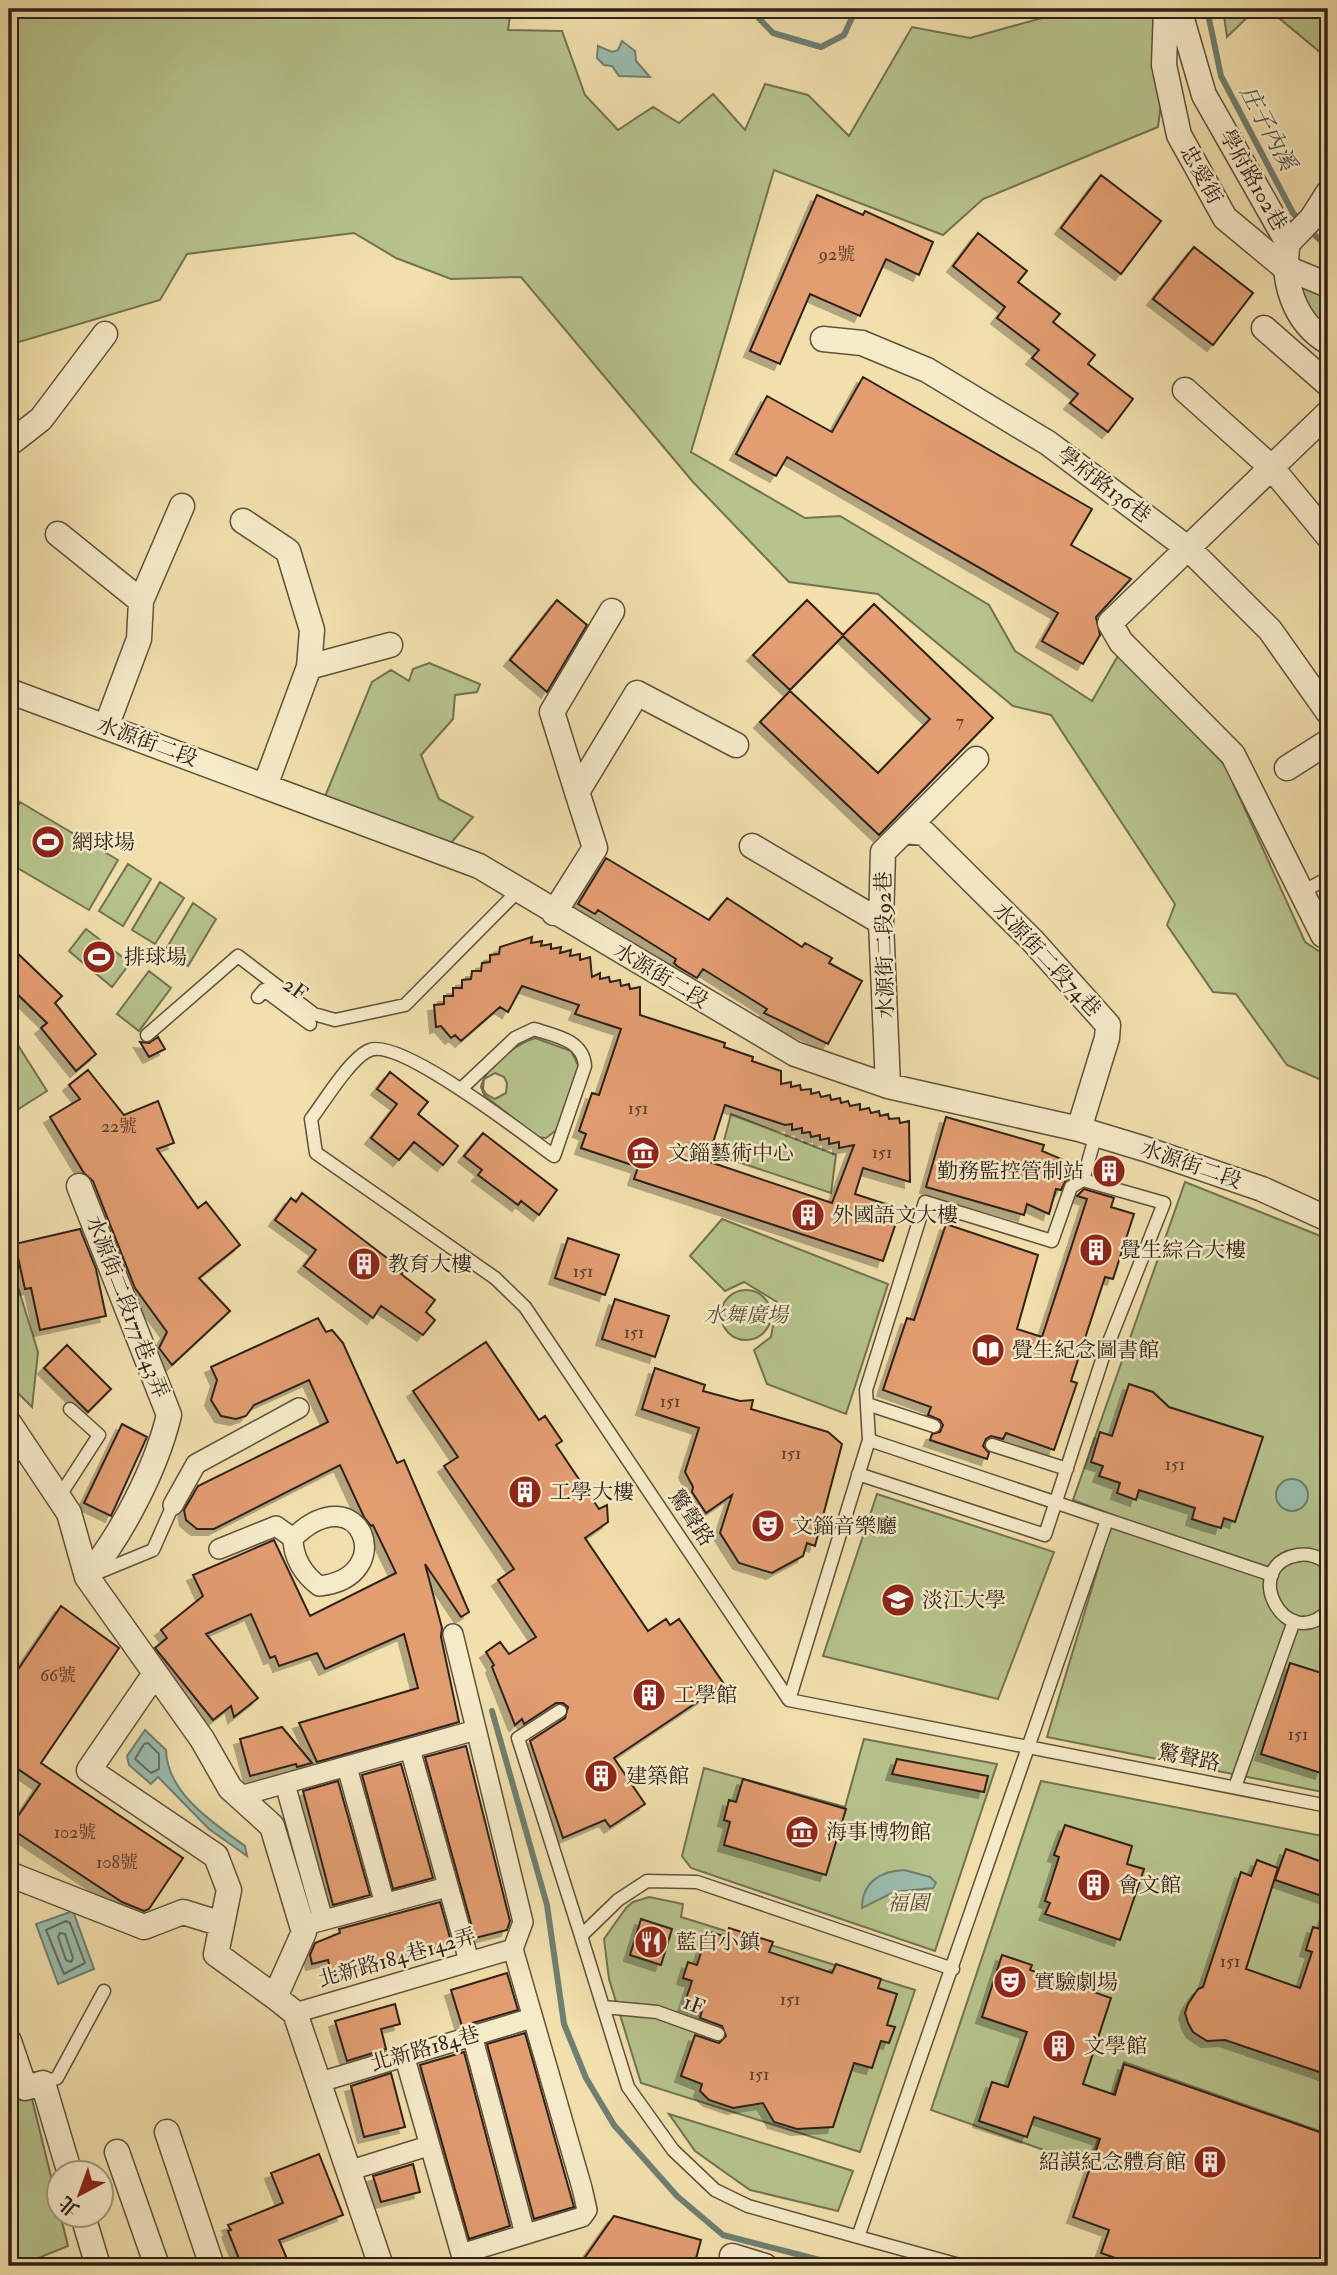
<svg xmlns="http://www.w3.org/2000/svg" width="1337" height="2275" viewBox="0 0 1337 2275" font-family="'IM FELL Double Pica','Noto Serif TC',serif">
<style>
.green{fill:#b6c38c;stroke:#727253;stroke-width:2;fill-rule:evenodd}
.water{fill:#9bbdae;stroke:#6f7f73;stroke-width:2}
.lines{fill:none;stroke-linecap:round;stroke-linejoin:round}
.shore{stroke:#646f64;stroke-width:2}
.stream{stroke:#6f7f73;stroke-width:6}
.building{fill:#e29d71;stroke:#2e211a;stroke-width:2;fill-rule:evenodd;filter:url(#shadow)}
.service-casing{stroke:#5f513e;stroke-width:15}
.pedestrian-casing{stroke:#5f513e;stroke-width:22}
.minor-casing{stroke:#5f513e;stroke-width:27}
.service{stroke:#f6ebc9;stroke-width:12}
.pedestrian{stroke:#f6ebc9;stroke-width:19}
.minor{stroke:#f6ebc9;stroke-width:24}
.labels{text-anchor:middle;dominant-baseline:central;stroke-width:5;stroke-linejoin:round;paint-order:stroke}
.number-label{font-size:18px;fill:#5b4030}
.street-label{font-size:21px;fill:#2e211a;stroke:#f6ebc9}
.poi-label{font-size:21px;fill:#2e211a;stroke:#f6ebc9;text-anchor:start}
.park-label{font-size:21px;font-style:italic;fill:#57523c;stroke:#f6ebc9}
.water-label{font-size:23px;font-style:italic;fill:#4f5046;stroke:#f6ebc9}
</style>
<defs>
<filter id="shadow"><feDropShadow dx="-6" dy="6" stdDeviation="0" flood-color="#0004"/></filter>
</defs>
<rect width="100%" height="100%" fill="#f1e0ac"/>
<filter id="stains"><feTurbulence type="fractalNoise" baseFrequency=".00286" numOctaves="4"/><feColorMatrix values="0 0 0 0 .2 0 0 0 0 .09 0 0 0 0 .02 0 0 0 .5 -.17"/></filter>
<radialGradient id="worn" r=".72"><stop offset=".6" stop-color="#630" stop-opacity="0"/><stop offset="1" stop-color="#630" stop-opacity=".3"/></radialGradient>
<path class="green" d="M9,9h502l-3,21 54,1 23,64 33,35 35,-23 26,16 34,-29 32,36 20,-46 43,11 41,41 63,-109 58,11 104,-29h99l-15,118 -175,72 -40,36 -169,-65 -83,282 114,66 35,-2 149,89 26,46 77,50 27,-47 106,111 80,177 23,15v126l-41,-18 -51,-71 -23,-2 -46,-67 8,-21 -124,-189 -38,-9 -135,-112 -89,-12 -96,-100 -172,-205 -70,2 -55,-21 -42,-25 -167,21 -27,46 -151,45z
M1223,9h33l-29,28z
M1268,9h60v40l-7,4z
M1305,280l23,8v53l-34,-49z
M429,663l51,21 -3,8 -22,3 -2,24 -32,36 18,44 34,18 -22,26 -127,-44 48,-117 19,-12 18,11 4,-12z
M20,802l98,58 -29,50 -80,-47v-39z
M128,864l23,15 -28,47 -24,-15z
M160,882l24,16 -29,46 -23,-14z
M193,903l23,16 -28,47 -23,-15z
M86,929l44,34 -18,24 -43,-36z
M149,971l22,17 -32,43 -22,-17z
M9,1031l38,60 -38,24z
M535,1038l36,13 8,16 -20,61 -13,10 -9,-1 -53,-42 -3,-8c4,-20 35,-43 54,-49zM495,1073l9,4 3,6 -1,10 -11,6 -9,-5 -3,-5 1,-10z
M731,1114l105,41 -5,38 -111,-37z
M1185,1182l143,57v554l-281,-56 67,-222 -41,-15z
M722,1219l166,65 -42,130 -79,-30 -13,-34 17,-13 6,-35 -33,-20 -19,9 -35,-35z
M9,1258l29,94 -6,55 -23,-23z
M721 1315a25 25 0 1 1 50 0a25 25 0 1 1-50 0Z
M877,1494l177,58 -56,147 -175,-43z
M864,1739l133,25 -62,187 -244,-83 -9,-12 22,-88 141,39z
M1041,1781l287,56v297l-204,-72 -35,104 -158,-56z
M649,1897l34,7 -2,13 234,73 -55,162 -219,-69 -32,-104 -5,-40 22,-31 7,-6z
M31,2095l37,151 -49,20h-10v-163z
M669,2114l184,57 -15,40 -88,-21 -55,-39z"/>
<path class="water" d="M622,41l13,10 1,10 14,16 -31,-1 -7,-10 -8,-1 -7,-7 1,-12 14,6 6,-2z
M1276 1495a16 16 0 1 1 32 0a16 16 0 1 1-32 0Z
M145,1730l21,20c1,43 47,73 79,96l2,10 -38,-27 -51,-52 -7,7 -22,-19 -2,-9z
M904,1870l26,7 6,6 -3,5 -39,4 -32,16c0,-26 19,-37 42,-38z
M73,1911l21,58 -36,15 -22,-60z"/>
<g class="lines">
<path class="shore" d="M148,1743l11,11v15l-8,4 -16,-14 9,-15z
M66,1921l4,2 15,40 -21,11 -18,-44z
M60,1933l5,1 8,24 -2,4 -5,-2 -8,-23z"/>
<path class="stream" d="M750,9l23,24 48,14 23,-12 12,-26
M934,9h1
M1207,9l14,67 72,137 8,9
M1309,230l19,17
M492,1711l55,194 17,119 22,54 28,47 63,71 46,39 120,31"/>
</g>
<path class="building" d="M1101,175l60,46 -40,53 -60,-46z
M817,195l46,20 2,-4 68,31 -14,33 -33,-16 -26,57 -50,-22 -30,70 -30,-13z
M978,233l49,38 -9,11 42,32 -7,8 42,33 -7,9 45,35 -25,33 -38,-29 8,-9 -46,-36 7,-8 -42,-32 8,-11 -52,-41z
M1194,247l59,46 -40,52 -60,-46z
M863,377l229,132 -21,36 60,34 -35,38 4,18 -17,29 -41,-23 16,-28 -271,-156 -11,19 -40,-22 31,-58 65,36z
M557,600l30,25 -40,67 -37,-32z
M807,600l36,35 31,-31 119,114 -114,117 -119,-113 30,-31 88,82 52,-54 -87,-83 -53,54 -37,-35z
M606,858l103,62 18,-22 75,49 3,-4 27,15 -3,5 33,18 -34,63 -64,-31 3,-4 -64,-40 -6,9 -20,-12 -3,-3 2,-4 -78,-49 -3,4 -17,-10z
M532,937l-1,6 11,-2 -1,5 10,-2v5l10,-2 -1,6 11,-3 -1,6 10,-2v6l10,-3 2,20 8,-4v6l9,-2 1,5 10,-2 1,6 8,-2 1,5 10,-2v28l85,28 -1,4 29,10 -1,4 29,10v13l10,-2v5l9,-2 1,5 10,-1v5l8,-2 2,5 9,-2 1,5 9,-2 1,5 7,-2 2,5 10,-2v6l9,-2 2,5 8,-2 1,5 8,-2 1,5 10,-1 1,5 9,-2 1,61 -47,-14 -8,26 34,11 -2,3 4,4 -3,9 8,2 -13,38 -249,-82 4,-12 -57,-19 5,-14 -7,-3 13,-38 7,2 22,-66 -46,-15 4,-9 -57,-19 -14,26 -8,-5 -39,34 -6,-6 -4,3 -10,-12 -5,1 -2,-22 10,-1v-8h9v-8h9v-8l9,-1 1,-8h9l1,-8 8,-1v-7l9,-1 1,-7zM725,1105l60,20 7,-1v6l10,-2v5l8,-1 1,5 9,-2v5l9,-2v6l10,-2v6l15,-3 -22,58 -125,-42z
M9,945l53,51 -7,7 41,51 -20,17 -35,-43 6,-5 -38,-37z
M158,1037l7,12 -16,8 -9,-15 9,1z
M88,1070l36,45 34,-14 16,42 -17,6 41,59 8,-6 34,43 -41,33 31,33 -58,54 -13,-17 8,-16 -32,-44 -42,-107 -9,-8 -34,-56 30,-18 -11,-14z
M390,1072l38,30 -10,12 40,32 -15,19 -29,-23 -15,18 -28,-22 26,-34 -20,-15z
M946,1117l98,28 -2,6 36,15 -2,8 -10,6 -5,10 -5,-1 -7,25 -22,-10 -3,11 -98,-28z
M483,1133l74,57 -18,25 -18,-14 -3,4 -40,-30 4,-5 -18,-14z
M1098,1160l26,8 -4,13 -26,-7z
M1084,1189l30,9 -3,9 23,7 -21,65 -8,-2 -34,104 6,2 -23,67 -48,-17 -3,6 -12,-3 -5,3 -3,7 6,7 -2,6 -57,-19 2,-6 8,-2 3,-7 -3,-5 -12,-5 3,-8 -48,-17 24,-72 7,2 32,-96 92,31 -21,74 25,8 45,-138 -10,-3z
M302,1193l102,78 -3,3 34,26 -9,12 9,8 -12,15 -42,-29 -8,12 -69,-52 12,-16 -41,-30 16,-22 5,4z
M80,1229l16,40 10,47 -66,14 -9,-42 -6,1 -10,-45z
M568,1238l51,17 -14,40 -50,-17z
M615,1299l54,17 -14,41 -53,-18z
M318,1318l8,14 6,-2 11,13 54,120 7,-3 65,152 -8,5 -36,-53 17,64 -1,9 18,85 -142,40 -18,-39 119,-35 -14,-54 -79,35 -8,-16 -38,13 -4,-10 -5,2 -19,-44 -45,20 52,64 -24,19 -3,-11 -18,14 -58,-72 12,-10 -6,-8 42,-34 -10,-21 81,-35 36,76 86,-43 -23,-48 -2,1 -7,-9 -24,-52 -126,64h-17l-11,-9 -2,-10 14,-24 130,-64 -19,-42 -55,25 -8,11 -10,3 -15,-3 -10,-16 6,-20 -6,-13z
M486,1342l53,78 6,-4 17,25 -6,4 43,64 8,-4 1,17 -23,16 63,93 18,-12 4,6 9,-6 45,65 -110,74 31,46 -35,23 -5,-7 -42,18 -33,-97 35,-23 3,-11 -5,-4h-7l-32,21 -2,-5 -7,6 -23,-58 2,-2 -8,-13 14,-10 9,12 27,-17 -38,-57 16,-11 -70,-103 14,-9 -45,-66z
M67,1345l44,44 -23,23 -44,-44z
M655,1368l50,17 -2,6 37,10 13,-1 -2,9 77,23 14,12 -27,102 -8,-3 -4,13 -31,17 -33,-10 -19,-30 12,-38 -26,18 -14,-21 1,-5 -8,-15 14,-44 -57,-19z
M1129,1384l24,8 16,15 94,30 -28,85 -11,-4 -3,10 -14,-4 -15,-5 3,-11 -56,-18 -3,10 -19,-7 3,-10 -21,-7 4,-10 -12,-4 9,-30 12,4z
M122,1424l25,13 -36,79 -27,-13z
M61,1606l58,42 -78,115 142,95 -34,51 -5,2 -22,-9 -112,-74 30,-44 -31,-21v-80z
M1290,1663l38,12v75l-7,23 -60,-19z
M282,1727l30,36 -15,4 -1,-3 -46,12 -10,-37z
M466,1746l44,175 -3,9 -32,8 -50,-181z
M897,1759l91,17 -4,16 -92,-18z
M401,1764l32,114 -40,11 -31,-114z
M743,1779l103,30 -20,66 -102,-30 6,-23 -6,-2 5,-20 7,2z
M338,1781l32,114 -37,10 -30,-114z
M1065,1825l67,21 -5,18 17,5 -24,71 -75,-26 5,-11 -5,-2 14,-44 -5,-2z
M1286,1849l42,15v34l-53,-18z
M1257,1860l21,8 -32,101 54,19 12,-36 -6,-2 7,-23 7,2 6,-16 2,1v161l-103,-35 -18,1 -14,-9 -5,-9 -3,-10 3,-9 10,-15 5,-2 38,-115 10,4z
M440,1902l12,43 -120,31 -4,-16 -16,4 -2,-9 5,-12 25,-10 -1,-4z
M641,1919l31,10 -11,36 -31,-10z
M729,1928l44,14 -4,10 63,21 4,-9 45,15 -3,9 19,6 -10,31 8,2 -6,16 -8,-2 -9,27 -18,-5 -21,64 -36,2 -23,-7 -11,-19 -30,5 -24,-8 -9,-9 2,-7 -21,-8 14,-41 24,8 7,-7 -4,-10 -22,-8 2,-7 -18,-6 8,-24 -9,-3 5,-16 9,3 11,-34 18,6z
M1002,1955l30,10 -2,5 81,28 -28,86 32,11 9,-31 204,71v131h-175l-16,-5 -2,4 -34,-12 8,-23 -36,-13 27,-78 -66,-22 -7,20 -48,-16 13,-39 16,5 19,-55 -45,-15z
M507,1973l11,37 -56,16 -11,-36z
M395,2004l5,20 -19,5 5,20 -39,12 -12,-40z
M525,2033l49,174 -40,12 -47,-175z
M464,2052l46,174 -41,13 -49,-174z
M391,2073l14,54 -41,10 -13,-51z
M319,2154l24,61 -64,25 11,26h-48l-14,-35 3,-1 -3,-5 55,-22 -12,-30z
M413,2164l7,28 -39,10 -8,-26z
M614,2216l87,24 -7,26h-44l-23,-6 -1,6h-15l-28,-6z"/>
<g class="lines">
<defs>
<path id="service" d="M1302,892l26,-14
M258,997l6,-7 46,34
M147,1035l91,-79 76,58 21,6 70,-15 114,-115
M462,1088l53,-50 19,-9c22,7 49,11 51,37l-31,90c-29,-21 -153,-118 -184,-106 -19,7 -46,52 -59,69l5,34 179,125 30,29 264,393 539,106
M867,1404l67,22
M869,1440l-3,-50 59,-188 127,39 19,-54 12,-7 13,-46
M992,1445l75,24
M858,1474l187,61 58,-178 61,-154 -81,-23
M59,1497l40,-62 -29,-26
M1328,1565c-7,-8 -19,-12 -30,-10 -59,10 -13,100 30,56
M97,1573l56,-23 20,-45
M789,1700l80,-260 403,135
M560,1711l-42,27 63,198
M1235,1787l59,-166
M604,2007l53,5 61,22
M43,2083l14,-5 47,-87
M858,2237l-110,-31 -33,-16 -42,-40 -45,-63 -47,-151 37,-36 29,-19 50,1 256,87
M963,2266l-105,-29 249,-717"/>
<path id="pedestrian" d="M173,1505l23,-41 103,-56
M219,1549l57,-23 17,12c0,19 10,36 26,48 81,-8 42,-114 -26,-48
M410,1749l59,212
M347,1767l38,137
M285,1784l38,136
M240,1796l236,-66
M302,1926l145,-39
M295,2013l218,-64
M472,2035l53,199
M404,2055l57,199 121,-37 5,-7 -5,-22 -69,-239 10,-27 -70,-288
M317,2083l215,-65
M348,2171l80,-25"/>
<path id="minor" d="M1166,9l-2,56 15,70 46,83 59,49 44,18
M1179,9l25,86 84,148c-7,37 6,79 40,99
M1288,243l24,-25 16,-25
M1264,328l64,56
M823,339l39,4 65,27 121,73 142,107 80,80 58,82
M1185,390l86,77 57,69
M9,444l32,-25 64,-85
M243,521l45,30 24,79 -3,37 -44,119
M58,534l83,67 -2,38 -33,88
M141,601l41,-95
M309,667l81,-22
M9,691l470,175 316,188 93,32 191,43 66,20 117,40 66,30
M1287,768l41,-26
M577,792l-25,-80 60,-101
M905,831l19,2 108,107 76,85 -1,13 -28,91
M752,846l129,76
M554,913l41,-65 -18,-56 60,-99 99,52
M1323,935l-90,-180 -112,-113 -11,-19 218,-210
M888,1086l-7,-164 2,-70 93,-93
M79,1186l90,229c-13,54 -47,119 -82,162
M9,1423l60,90 18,64 115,162 28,49 42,38 32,106 -29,65 20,16 86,253
M154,1675l-65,95 127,86 13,34 -13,64 59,43
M9,1874l135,53 39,-15 39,12
M9,2041l16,47 18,-5 27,91
M167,2132l45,134
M117,2152l40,114
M83,2216l15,50
M732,2256l33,10"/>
</defs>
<use href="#service" class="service-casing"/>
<use href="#pedestrian" class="pedestrian-casing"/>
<use href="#minor" class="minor-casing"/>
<use href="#service" class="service"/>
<use href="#pedestrian" class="pedestrian"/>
<use href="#minor" class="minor"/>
</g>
<defs>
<symbol id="stadium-disc" viewBox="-11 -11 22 22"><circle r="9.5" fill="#8f2418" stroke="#f6ebc9"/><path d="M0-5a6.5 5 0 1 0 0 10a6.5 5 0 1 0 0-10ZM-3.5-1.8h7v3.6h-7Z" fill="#fff"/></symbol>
<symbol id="museum-disc" viewBox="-11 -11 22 22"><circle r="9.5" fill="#8f2418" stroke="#f6ebc9"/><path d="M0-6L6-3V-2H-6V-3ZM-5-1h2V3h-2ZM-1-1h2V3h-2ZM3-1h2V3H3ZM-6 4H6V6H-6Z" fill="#fff"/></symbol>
<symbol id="building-disc" viewBox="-11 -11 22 22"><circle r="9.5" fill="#8f2418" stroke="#f6ebc9"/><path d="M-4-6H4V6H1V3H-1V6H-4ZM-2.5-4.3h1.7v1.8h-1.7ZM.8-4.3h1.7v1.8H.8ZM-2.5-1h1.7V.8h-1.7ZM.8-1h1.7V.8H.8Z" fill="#fff"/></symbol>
<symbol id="library-disc" viewBox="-11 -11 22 22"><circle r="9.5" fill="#8f2418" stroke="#f6ebc9"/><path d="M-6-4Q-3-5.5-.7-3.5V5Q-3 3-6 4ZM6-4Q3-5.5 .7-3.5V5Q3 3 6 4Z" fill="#fff"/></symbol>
<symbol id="theatre-disc" viewBox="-11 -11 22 22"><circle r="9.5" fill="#8f2418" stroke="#f6ebc9"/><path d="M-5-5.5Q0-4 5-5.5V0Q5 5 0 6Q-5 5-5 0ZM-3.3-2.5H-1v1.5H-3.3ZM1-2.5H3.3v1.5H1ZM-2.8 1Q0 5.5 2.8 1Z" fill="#fff"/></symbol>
<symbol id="university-disc" viewBox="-11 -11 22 22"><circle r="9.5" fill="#8f2418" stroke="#f6ebc9"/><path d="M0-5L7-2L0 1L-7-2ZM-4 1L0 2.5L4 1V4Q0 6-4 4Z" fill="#fff"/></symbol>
<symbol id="restaurant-disc" viewBox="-11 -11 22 22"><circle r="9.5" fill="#8f2418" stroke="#f6ebc9"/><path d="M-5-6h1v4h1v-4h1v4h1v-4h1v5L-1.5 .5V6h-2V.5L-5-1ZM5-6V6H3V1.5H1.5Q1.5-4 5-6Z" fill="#fff"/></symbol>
</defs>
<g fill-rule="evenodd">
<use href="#stadium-disc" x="29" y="823" width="38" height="38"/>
<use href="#stadium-disc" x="80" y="938" width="38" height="38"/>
<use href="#museum-disc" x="624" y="1134" width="38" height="38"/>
<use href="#building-disc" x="1090" y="1152" width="38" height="38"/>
<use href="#building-disc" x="789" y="1196" width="38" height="38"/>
<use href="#building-disc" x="1077" y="1231" width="38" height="38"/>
<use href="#building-disc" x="345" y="1245" width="38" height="38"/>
<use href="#library-disc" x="969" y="1331" width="38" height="38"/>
<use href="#building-disc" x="506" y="1473" width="38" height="38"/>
<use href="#theatre-disc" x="749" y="1507" width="38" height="38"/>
<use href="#university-disc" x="879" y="1581" width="38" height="38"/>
<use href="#building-disc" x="630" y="1676" width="38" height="38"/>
<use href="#building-disc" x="582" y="1757" width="38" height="38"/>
<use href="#museum-disc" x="783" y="1813" width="38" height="38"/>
<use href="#building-disc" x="1075" y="1866" width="38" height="38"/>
<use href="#restaurant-disc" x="632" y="1923" width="38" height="38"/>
<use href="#theatre-disc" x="991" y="1963" width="38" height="38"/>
<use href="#building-disc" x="1040" y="2027" width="38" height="38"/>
<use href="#building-disc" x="1191" y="2143" width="38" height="38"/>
</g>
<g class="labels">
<g class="number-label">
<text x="837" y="254">92號</text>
<text x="960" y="721">7</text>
<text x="638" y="1108">151</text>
<text x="119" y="1126">22號</text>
<text x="882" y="1152">151</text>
<text x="583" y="1271">151</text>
<text x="634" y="1332">151</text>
<text x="670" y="1401">151</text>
<text x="791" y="1453">151</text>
<text x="1175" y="1464">151</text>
<text x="58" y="1675">66號</text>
<text x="1298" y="1734">151</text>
<text x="75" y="1832">102號</text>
<text x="117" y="1862">108號</text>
<text x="1230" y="1961">151</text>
<text x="790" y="1999">151</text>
<text x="759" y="2074">151</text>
</g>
<g class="street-label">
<text transform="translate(1201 175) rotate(61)">忠愛街</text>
<text transform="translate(1253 180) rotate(60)">學府路102巷</text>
<text transform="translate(1104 485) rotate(37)">學府路136巷</text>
<text transform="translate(147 742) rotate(20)">水源街二段</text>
<text transform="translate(885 945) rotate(-91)">水源街二段92巷</text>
<text transform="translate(1047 960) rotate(47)">水源街二段74巷</text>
<text transform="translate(661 976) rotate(31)">水源街二段</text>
<text transform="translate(295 989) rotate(36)">2F</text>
<text transform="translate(1191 1165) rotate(19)">水源街二段</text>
<text transform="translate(127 1307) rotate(69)">水源街二段177巷43弄</text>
<text transform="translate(691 1518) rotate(56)">驚聲路</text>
<text transform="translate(1189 1758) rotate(11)">驚聲路</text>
<text transform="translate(397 1958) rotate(-16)">北新路184巷142弄</text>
<text transform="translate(694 2005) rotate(20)">1F</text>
<text transform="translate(425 2049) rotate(-16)">北新路184巷</text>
</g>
<g class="poi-label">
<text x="72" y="842">網球場</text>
<text x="124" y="957">排球場</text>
<text x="668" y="1153">文錙藝術中心</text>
<text x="1084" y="1171" text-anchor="end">勤務監控管制站</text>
<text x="832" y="1215">外國語文大樓</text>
<text x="1120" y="1250">覺生綜合大樓</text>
<text x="388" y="1264">教育大樓</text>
<text x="1012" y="1350">覺生紀念圖書館</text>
<text x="550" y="1492">工學大樓</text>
<text x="792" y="1526">文錙音樂廳</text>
<text x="922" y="1600">淡江大學</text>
<text x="674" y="1695">工學館</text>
<text x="626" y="1776">建築館</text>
<text x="826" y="1832">海事博物館</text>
<text x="1118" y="1885">會文館</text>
<text x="676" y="1942">藍白小鎮</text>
<text x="1034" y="1982">實驗劇場</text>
<text x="1084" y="2046">文學館</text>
<text x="1186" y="2162" text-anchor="end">紹謨紀念體育館</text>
</g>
<g class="park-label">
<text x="746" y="1315">水舞廣場</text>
<text x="908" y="1903">福園</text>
</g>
<g class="water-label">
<text transform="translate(1268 128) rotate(62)">庄子內溪</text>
</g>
</g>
<rect width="1337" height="2275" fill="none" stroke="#f1e0ac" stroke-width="35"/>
<rect x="10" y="10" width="1316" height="2254" fill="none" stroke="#2e211a" stroke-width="3.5"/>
<rect x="18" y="18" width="1302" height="2240" fill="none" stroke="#2e211a" stroke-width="2"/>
<g transform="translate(80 2194) rotate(221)"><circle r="33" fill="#f6ebc9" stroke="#a69a83" stroke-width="2"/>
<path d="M0-5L12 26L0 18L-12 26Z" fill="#8f2418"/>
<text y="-10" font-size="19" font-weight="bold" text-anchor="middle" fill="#2e211a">北</text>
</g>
<rect width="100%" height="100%" filter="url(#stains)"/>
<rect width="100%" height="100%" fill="url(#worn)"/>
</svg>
